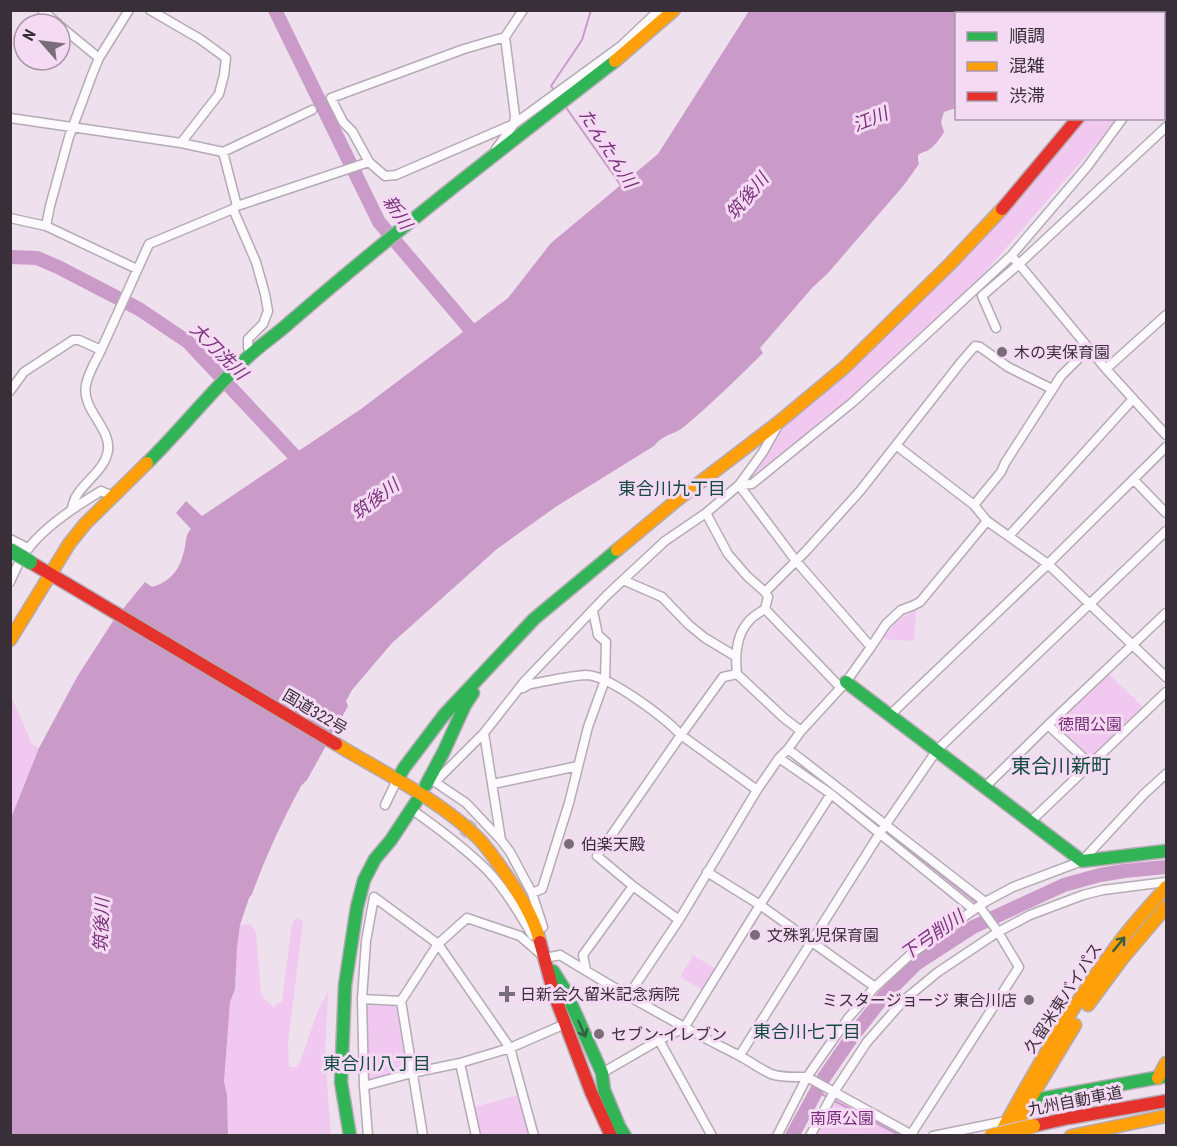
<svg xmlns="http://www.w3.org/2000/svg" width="1177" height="1146" viewBox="0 0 1177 1146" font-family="'Roboto Condensed','Noto Sans JP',sans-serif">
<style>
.green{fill:#f1c8f0}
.water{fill:#ca9bc9}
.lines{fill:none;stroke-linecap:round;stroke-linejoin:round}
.stream{stroke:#ca9bc9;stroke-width:2}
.river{stroke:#ca9bc9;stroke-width:14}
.street-tunnel{stroke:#cabdc9;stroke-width:8;stroke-dasharray:8 4;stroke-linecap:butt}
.street-casing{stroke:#b5abb5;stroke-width:11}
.fast-casing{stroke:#b5abb5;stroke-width:15}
.slow-casing{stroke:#b5abb5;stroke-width:15}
.jam-casing{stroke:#b5abb5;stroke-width:15}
.street{stroke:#fcfafc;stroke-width:8}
.fast{stroke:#30b455;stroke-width:12}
.slow{stroke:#ff9f0a;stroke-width:12}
.jam{stroke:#e5322d;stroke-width:12}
.fast-bridge-casing{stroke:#c9c2c9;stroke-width:16;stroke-linecap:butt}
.slow-bridge-casing{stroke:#c9c2c9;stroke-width:16;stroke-linecap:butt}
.fast-bridge{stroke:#30b455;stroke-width:14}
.slow-bridge{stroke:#ff9f0a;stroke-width:14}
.oneway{stroke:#365e43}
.poi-dot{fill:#786d78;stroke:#f4daf3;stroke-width:2}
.labels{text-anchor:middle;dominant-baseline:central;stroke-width:6;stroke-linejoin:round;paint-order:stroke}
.poi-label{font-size:16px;fill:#392f39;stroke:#f4daf3;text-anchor:start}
.street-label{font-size:16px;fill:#392f39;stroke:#f4daf3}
.park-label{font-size:16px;fill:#792f7a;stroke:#f4daf3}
.water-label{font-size:18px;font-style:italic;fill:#7a307b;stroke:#f4daf3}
.neighbourhood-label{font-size:18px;fill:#134b40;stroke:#f4daf3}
.quarter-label{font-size:20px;fill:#134b40;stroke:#f4daf3}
</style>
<rect width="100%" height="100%" fill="#eee0ed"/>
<path class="green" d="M1083,119h33l-24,30 -125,144 -112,103 -104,84 -6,1 36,-58 75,-63z
M916,611l-2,30 -32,-2c13,-16 13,-20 34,-28z
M1107,672l37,36 -53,50h-3l-35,-32z
M10,694l22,50 7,4 -28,70z
M296,918l7,3 -15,122 1,24h7l5,-7 16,-47 11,-21 -3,63 6,80 -103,1 -1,-41 -3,-13 6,-80 5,-13 2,-41 3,-23 10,-1 6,9 5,62 12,12 9,-6 10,-77z
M693,955l26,16 -13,21 -26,-15z
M362,999l39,2 11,72 -48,13z
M834,1092l76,44h-100z
M518,1095l11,40h-50l-8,-27z"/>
<path class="water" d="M749,11h247l-2,2 -38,1v94l-12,4 -3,10 3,10c-4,7 -10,15 -17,19 -4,1 -7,2 -9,4v6l1,3 -15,21 -76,88 -16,15 -52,60 3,5c-25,25 -51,50 -78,73 -12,10 -19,6 -31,20l-97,60 -60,43 -105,94 -40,47 -6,11 2,5 -41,74 -6,6c-19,35 -35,70 -49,108l-3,4 -9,27 -3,23 -2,41 -5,13 -6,80 3,13 1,40 -217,1v-318l28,-70 38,-71 36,-56 32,-39 7,5c22,-7 28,-19 33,-40 1,-7 1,-13 6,-18l-15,-16 10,-12 16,15 159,-107 147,-111 43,-55 107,-89z"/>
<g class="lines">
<path class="stream" d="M555,91l-4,-5 31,-46 9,-30
M565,106l57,81
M789,755l92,73
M886,831l92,73
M989,913l6,4
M816,1091l85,45"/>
<path class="river" d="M275,10l104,212 102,120
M1069,14l2,-4
M10,257l27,1 21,9 81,42 49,33 118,126
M792,1136l31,-57 29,-42 32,-41 32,-32 57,-37 91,-42 36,-10 24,-4 42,-4"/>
<path class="street-tunnel" d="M462,836l12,-14"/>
<defs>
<path id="street" d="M42,10l16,14
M150,10l50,29 26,19 -2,17 -5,19 -38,49
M60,26l39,32
M505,37l10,79 -1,8 -118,51 -11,1 -16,-14 -17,-31 -9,-9 -12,-24 133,-49 41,-12 18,-27
M1164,63l2,-4
M10,118l171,25 42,9 89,-42
M496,149l18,-25 107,-78 38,-36
M223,152l14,54
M233,209l23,53 9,32 3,17 -5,13 -15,15v8l3,7
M10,218l36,8 91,43
M46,226l4,-20 19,-69 23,-62 7,-17 30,-48
M1011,256l76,-89 36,-49
M996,328l-14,-32 37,-32 147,-137
M1106,369l60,-54
M10,391l14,-19 49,-32h6l22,10 48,-106 84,-35 4,-3 132,-44
M897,446l77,59 13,16 61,43 118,113
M1134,480l32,33
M739,485l13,-1 101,-82 158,-146 8,8 87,105 60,66
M739,485l57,76 75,86
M974,505l27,-33 4,-9 56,-87 28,-28
M72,509c2,-23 33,-35 36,-59 3,-22 -27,-41 -22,-65 2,-12 10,-24 15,-35
M706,513l22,41 19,22 18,16 3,5 -3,12c-5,3 -12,7 -16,12 -13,14 -14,35 -12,53l47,44 17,13
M1009,536l124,-137
M10,539l18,9
M623,580l42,-39 41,-28 33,-28 24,-33 15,-27
M10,582c5,-11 10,-24 18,-33 17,-23 48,-43 73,-58l12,5
M765,592l41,-41 54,-60 102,-130 13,-15 5,1 28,20 44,22
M765,609l75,78
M523,688l7,-4c18,-3 38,-8 56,-9 23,0 79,43 95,60l76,55
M890,715l158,-151 118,-117
M1048,725l42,39
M484,733l17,107
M779,758l52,36 143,116
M432,780l34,23 35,37 9,12 22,41 11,34
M435,782l49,-49 40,-51 83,-87 16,-15 39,17 27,28 16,13 30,18
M493,784l85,-18
M984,788l64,-63 118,-112
M385,805l12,-25
M411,809c27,19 53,38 76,61 18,19 32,42 45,65
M1030,822l136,-130
M707,872l53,33 115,82
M532,893l10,-4 27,-86 19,-76 17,-47 1,-38 -8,-7 -5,-24
M985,902l28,-15 69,-26 62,-67 22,-20
M679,920l-46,-34 -36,-30 84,-121 42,-58 14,-3
M545,958l15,-3c57,35 114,68 174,98 13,6 24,15 37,21 11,4 25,3 36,3l107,59
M586,970l-3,-15 50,-69
M628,996l51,-76 78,-130 22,-32 9,-9 13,-18 45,-49 25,-35 15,-23 15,-14 11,-4 8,-4 67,-81
M362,999l39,2
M659,1040l53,96
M740,1055l140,-222 57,-83 229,-219
M460,1063l16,73
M602,1073l57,-33 25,-12 76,-123 71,-111
M364,1086l48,-13 48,-10 50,-15 55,-24
M368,1136l-4,-50 -2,-87 4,-58 8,-44 64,47 72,104 24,88
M423,1136l-22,-135 37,-57 29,-26 53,18 23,20
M777,1136l30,-59 16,-23 26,-37 26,-30 36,-33 74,-52 -197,-153
M810,1136l24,-44 33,-50 37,-42 34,-28 60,-40 32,-17 53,-20 20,-5 63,-8
M910,1136l109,-169 -21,-35 -18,-25
M933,1136l73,-15"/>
<path id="fast" d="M147,463c36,-35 66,-75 103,-108 13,-12 27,-21 39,-32 106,-92 216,-177 326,-262
M846,682c79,59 157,120 236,179l84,-10
M397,780l7,-12 40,-53 90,-96 83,-69
M426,785l18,-34 21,-46 8,-12
M553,971l12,19 37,83 2,17 15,36 6,10
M1029,1101l137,-25
M350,1136l-9,-54 4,-97 12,-78 7,-27 11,-21 16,-19 25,-38"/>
<path id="slow" d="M1155,14l2,-4
M615,61l59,-51
M617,550l60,-50 102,-78 66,-55 105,-103 52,-55
M10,640l59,-96 16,-20 62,-61
M336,744c46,28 102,55 141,93 13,13 23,29 33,44 13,19 25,39 30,61
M1088,1005l34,-46 44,-52
M1158,1078l8,-15
M999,1136c36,-66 74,-132 119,-192 15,-20 32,-38 48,-57
M1012,1136l17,-35 46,-76
M1071,1136l95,-20"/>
<path id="jam" d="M1002,209l76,-91
M30,562l306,182
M540,942l14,52 37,98 20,44
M1033,1126l36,-8 97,-17"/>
</defs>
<use href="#street" class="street-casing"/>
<use href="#fast" class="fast-casing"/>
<use href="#slow" class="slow-casing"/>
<use href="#jam" class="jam-casing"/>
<use href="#street" class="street"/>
<use href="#fast" class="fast"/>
<use href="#slow" class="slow"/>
<use href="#jam" class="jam"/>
<defs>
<path id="fast-bridge" d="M10,550l20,12"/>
<path id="slow-bridge" d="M991,1136l42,-10"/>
</defs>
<use href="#fast-bridge" class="fast-bridge-casing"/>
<use href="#slow-bridge" class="slow-bridge-casing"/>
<use href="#fast-bridge" class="fast-bridge"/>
<use href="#slow-bridge" class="slow-bridge"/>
</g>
<defs><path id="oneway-shaft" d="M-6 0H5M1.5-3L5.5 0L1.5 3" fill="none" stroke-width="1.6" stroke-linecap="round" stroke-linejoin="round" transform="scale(1.5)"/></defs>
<g class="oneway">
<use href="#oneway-shaft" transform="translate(1119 944) rotate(-51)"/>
<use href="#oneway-shaft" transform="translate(582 1029) rotate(66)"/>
</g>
<g class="poi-dot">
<circle cx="1002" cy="352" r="6"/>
<circle cx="569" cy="844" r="6"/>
<circle cx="755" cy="935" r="6"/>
<path d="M504 985h6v6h6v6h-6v6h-6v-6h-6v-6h6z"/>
<circle cx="1029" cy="1000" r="6"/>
<circle cx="599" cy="1034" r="6"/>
</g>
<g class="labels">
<g class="poi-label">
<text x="1014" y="352">木の実保育園</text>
<text x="581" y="844">伯楽天殿</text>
<text x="767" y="935">文殊乳児保育園</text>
<text x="520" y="994">日新会久留米記念病院</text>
<text x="1017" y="1000" text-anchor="end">ミスタージョージ 東合川店</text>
<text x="611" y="1034">セブン-イレブン</text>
</g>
<g class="street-label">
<text transform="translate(315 712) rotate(31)">国道322号</text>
<text transform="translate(1063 998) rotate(-57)">久留米東バイパス</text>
<text transform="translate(1075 1101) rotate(-11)">九州自動車道</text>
</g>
<g class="park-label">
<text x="1090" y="724">徳間公園</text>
<text x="842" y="1118">南原公園</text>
</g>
<g class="water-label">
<text transform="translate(870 119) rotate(-22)">江川</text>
<text transform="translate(608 148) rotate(57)">たんたん川</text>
<text transform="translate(747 196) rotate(-50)">筑後川</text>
<text transform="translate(398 212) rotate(56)">新川</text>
<text transform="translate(219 351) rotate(45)">大刀洗川</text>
<text transform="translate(375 499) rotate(-37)">筑後川</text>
<text transform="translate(101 925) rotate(-88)">筑後川</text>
<text transform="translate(932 935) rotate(-35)">下弓削川</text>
</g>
<g class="neighbourhood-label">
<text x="672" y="488">東合川九丁目</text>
<text x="807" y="1031">東合川七丁目</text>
<text x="377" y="1063">東合川八丁目</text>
</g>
<g class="quarter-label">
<text x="1061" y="766">東合川新町</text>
</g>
</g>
<rect width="1177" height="1146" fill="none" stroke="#392f39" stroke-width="24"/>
<rect x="955" y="12" width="210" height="108" fill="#f4daf3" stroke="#a996a9" stroke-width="1.5"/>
<rect x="967" y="32" width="30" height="9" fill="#30b455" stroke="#a996a9" stroke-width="1.5"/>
<text x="1009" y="42" font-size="18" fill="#392f39">順調</text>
<rect x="967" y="62" width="30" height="9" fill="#ff9f0a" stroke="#a996a9" stroke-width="1.5"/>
<text x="1009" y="72" font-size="18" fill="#392f39">混雑</text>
<rect x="967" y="92" width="30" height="9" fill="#e5322d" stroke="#a996a9" stroke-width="1.5"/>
<text x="1009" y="102" font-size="18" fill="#392f39">渋滞</text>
<g transform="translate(42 42) rotate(298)"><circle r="28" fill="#f4daf3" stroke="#a996a9" stroke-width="1.5"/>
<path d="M0-4.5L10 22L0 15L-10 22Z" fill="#786d78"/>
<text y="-9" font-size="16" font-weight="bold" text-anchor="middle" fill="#392f39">N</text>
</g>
</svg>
